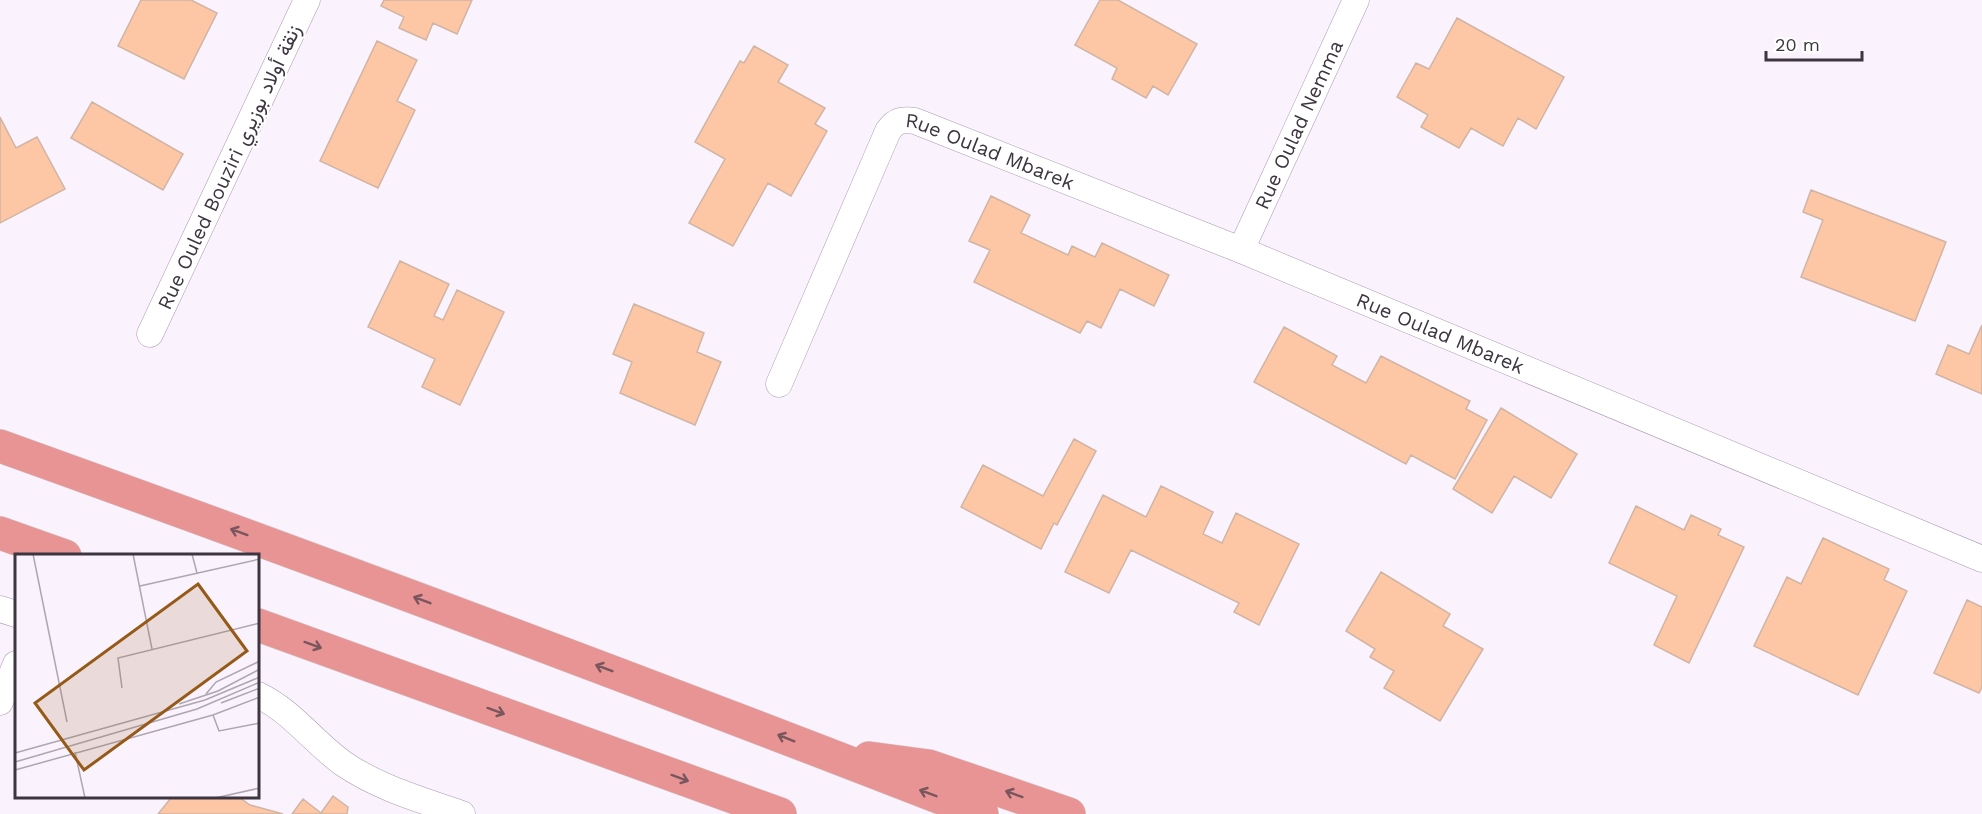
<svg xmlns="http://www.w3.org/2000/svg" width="1982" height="814" viewBox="0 0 1982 814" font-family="'Work Sans',Vazirmatn,sans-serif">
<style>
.building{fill:#fdc7a6;stroke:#d0b4a4;stroke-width:1.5}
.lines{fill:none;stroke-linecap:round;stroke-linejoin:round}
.minor-casing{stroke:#ac99b1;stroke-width:27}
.trunk-casing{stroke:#d4d3d5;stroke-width:34}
.minor{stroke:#fff;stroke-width:26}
.trunk{stroke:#e89494;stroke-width:33}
.oneway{stroke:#79565d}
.labels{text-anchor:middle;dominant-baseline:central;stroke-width:4.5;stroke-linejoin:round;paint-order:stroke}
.street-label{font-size:20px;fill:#3d353f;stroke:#fff}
.inset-road{fill:none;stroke:#aea6b0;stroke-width:1.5}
.view{fill:#955a18;fill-opacity:0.15;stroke:#955a18;stroke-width:3}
.inset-edge{fill:none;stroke:#3d353f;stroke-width:3}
</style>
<rect width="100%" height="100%" fill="#faf2fc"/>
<path class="building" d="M141,0h50l26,13 -33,66 -66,-33z
M384,0h88l-15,34 -24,-11 -7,17 -27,-12 5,-11 -23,-11z
M1100,0h18l79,44 -29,51 -15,-9 -7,12 -34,-19 5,-11 -42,-23z
M1457,18l107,59 -28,52 -18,-11 -15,28 -32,-18 -12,20 -38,-21 7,-12 -31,-18 19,-34 13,6z
M377,41l40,19 -20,41 18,9 -37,78 -58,-27z
M754,46l34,19 -10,17 47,26 -10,16 12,7 -36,65 -23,-13 -35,63 -44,-23 36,-64 -30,-17 45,-81 4,2z
M92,102l91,52 -20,36 -92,-52z
M0,117l16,31 21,-11 28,52 -65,34z
M1811,190l135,52 -31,79 -114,-44 22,-57 -20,-8z
M991,196l39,19 -9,18 47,22 4,-9 23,11 7,-14 67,32 -15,31 -34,-17 -19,39 -14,-7 -7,12 -106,-51 16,-32 -21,-9z
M400,261l49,23 -15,32 9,4 14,-30 47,22 -44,93 -38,-18 13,-28 -67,-32z
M634,304l70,29 -7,19 24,10 -26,63 -75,-32 12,-31 -19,-8z
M1982,325v69l-46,-20 12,-29 21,9z
M1284,327l53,29 -5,9 34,18 15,-27 89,45 -4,8 21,11 -32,59 -44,-24 -5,9 -152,-82z
M1501,408l76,46 -26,44 -37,-22 -22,37 -39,-24z
M1074,439l22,12 -39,74 -3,-2 -13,26 -80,-42 22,-42 60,31z
M1161,486l52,26 -10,22 19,9 14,-30 63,31 -40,81 -25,-13 5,-9 -108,-53 -22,43 -44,-21 38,-77 43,22z
M1636,506l48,24 7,-15 30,14 -3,6 26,12 -55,116 -35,-18 23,-49 -68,-33z
M1823,538l66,31 -5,11 23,11 -49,104 -104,-49 33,-69 14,7z
M1381,572l69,42 -7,12 40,23 -43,72 -56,-33 10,-17 -24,-14 5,-8 -29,-18z
M1967,600l15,7v80l-3,6 -45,-20z
M333,796l15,11 -1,7h-55l11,-15 18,14z
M171,798h69l10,7 33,9h-125z"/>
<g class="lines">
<defs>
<g id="minor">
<path id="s1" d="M1241,250l115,-250"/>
<path d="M150,334l157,-334"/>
<path id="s2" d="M779,384l109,-253c8,-11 14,-12 27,-10l326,129 741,309"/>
<path d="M0,609l16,5"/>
<path d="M258,695c35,17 55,47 86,69 35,24 78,36 118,50"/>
<path d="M0,702l16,-38"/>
</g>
<path id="trunk" d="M0,446c329,118 656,241 982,368
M0,533l65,23
M258,625l522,189
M869,758l60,8 140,48"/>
</defs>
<use href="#minor" class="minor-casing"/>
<use href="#trunk" class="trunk-casing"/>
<use href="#minor" class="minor"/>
<use href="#trunk" class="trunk"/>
</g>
<defs><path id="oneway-shaft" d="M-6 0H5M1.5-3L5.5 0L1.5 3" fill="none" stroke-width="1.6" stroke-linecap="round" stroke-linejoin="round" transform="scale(1.5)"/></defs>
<g class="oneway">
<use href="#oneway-shaft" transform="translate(239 532) rotate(-160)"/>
<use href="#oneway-shaft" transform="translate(422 600) rotate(-159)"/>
<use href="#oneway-shaft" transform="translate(313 645) rotate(20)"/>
<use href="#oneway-shaft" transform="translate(604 668) rotate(-159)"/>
<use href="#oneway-shaft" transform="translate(496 711) rotate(20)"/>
<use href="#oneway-shaft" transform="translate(786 738) rotate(-158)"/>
<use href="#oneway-shaft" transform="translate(680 778) rotate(20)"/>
<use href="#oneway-shaft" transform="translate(928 793) rotate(-159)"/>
<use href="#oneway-shaft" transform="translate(1014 794) rotate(-160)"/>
</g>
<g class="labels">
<g class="street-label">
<text stroke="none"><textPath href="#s1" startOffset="138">Rue Oulad Nemma</textPath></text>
<text stroke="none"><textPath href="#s2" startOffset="387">Rue Oulad Mbarek</textPath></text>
<text transform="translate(229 167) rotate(-65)">Rue Ouled Bouziri زنقة أولاد بوزيري</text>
<text stroke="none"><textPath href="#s2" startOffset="873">Rue Oulad Mbarek</textPath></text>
</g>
</g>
<g transform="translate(15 554)">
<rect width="244" height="244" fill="#faf2fc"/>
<path class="inset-road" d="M18,0l34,168M118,0l19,95M177,0l5,19M125,32l120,-27M107,134l-4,-30 142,-35M191,140l10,-12 44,-21M206,149l39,-15M164,150l39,-13 42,-22M198,161l6,16 41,-8M60,198l10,46M0,199l190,-53 55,-23M0,208l182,-53 63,-27M0,216l198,-55 47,-18M200,244l45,-10"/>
<path class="view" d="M183,30l49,67 -163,119 -49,-67z"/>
<rect width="244" height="244" class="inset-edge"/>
</g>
<path d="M1766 51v9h96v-9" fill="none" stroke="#3d353f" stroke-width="3"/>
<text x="1775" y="51" font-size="18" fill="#3d353f" stroke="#ffffff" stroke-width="4.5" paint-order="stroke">20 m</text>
</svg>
